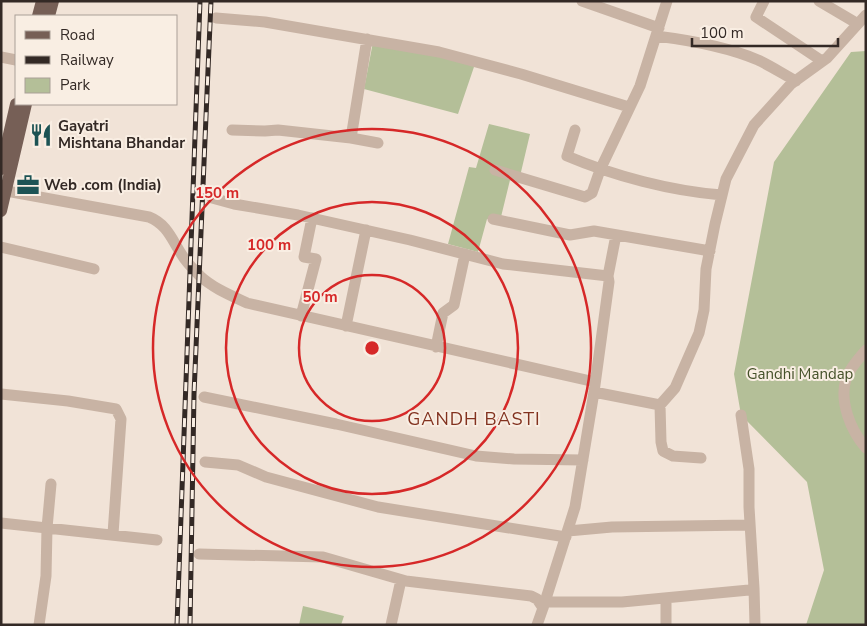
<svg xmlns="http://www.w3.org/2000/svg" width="867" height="626" viewBox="0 0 867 626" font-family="'Nunito Sans',sans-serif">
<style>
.green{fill:#b4bf98}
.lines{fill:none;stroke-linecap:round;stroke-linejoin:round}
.minor{stroke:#c8b3a4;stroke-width:11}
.primary{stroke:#765f56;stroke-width:12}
.rail-casing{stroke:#332925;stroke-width:5}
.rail{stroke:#f9eee3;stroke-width:3;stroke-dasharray:9;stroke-linecap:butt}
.ring{fill:none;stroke:#d62828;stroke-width:2.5}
.labels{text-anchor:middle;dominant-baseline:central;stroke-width:4;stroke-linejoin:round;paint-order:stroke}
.poi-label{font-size:15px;font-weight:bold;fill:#332925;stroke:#f9eee3;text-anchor:start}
.park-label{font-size:15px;fill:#455129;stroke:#f9eee3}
.quarter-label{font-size:18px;letter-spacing:1px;fill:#82321f;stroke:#f9eee3}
.centre{fill:#d62828;stroke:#f9eee3;stroke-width:2.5}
.ring-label{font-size:15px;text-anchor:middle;font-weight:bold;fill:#d62828;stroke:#f9eee3;stroke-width:4;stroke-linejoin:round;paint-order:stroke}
</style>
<rect width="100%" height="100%" fill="#f1e3d7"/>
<path class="green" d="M373,42l102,22 -17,50 -94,-25z
M866,51v574h-60l18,-55 -17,-88 -66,-67 -7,-41 40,-212 77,-110z
M489,124l41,10 -9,38 -11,8 -10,41 -13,-2 -9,33 -30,-8 21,-77 7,1z
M303,606l41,10 -3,9h-42z"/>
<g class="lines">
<path class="minor" d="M582,1l77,27
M764,1l-8,16 66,44
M819,1l39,23
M216,18l49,4 174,30 82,22 108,33
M656,36c32,4 72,11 102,24 13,6 25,14 38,21
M367,39l-16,99 27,5
M1,57l15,3
M232,130l33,1 13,-1 73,8
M575,130l-8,26c47,20 104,35 155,39
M495,170l90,27 7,-4 8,-23 40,-84 27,-85
M1,190l148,27c18,7 23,23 33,38 4,7 11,14 18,21 13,12 30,19 47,27l348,79
M212,198l22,6 64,11 112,25 93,24 105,12 1,6 -15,110 -19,115 -32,101
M493,219l77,16 24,-4 116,20
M1,247l93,22
M608,276l8,-41
M301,316l15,-57 -12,-2 8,-39
M346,326l20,-96
M436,347l7,-34 11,-8 11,-51
M866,350c-7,8 -17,19 -20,29 -7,23 5,52 20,69
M594,392l66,13 15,-17 24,-55 5,-23 2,-41 9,-45 11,-45 28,-54 37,-41 36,-26 39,-43
M1,394l67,7 48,8 5,10 -8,115
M204,397l132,27 140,32 38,3 69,1
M660,405l1,37 2,9 10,5 28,2
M205,462l33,3 28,12 112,30 188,30
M1,523l156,17
M568,531l44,-4 138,-2
M199,554l124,3 83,24 125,15 6,3 6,9 -6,17
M754,588l1,37
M666,598v27
M545,602h77l127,-12 5,-2 -5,-81v-38l-8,-54
M39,625l7,-49 1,-48 4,-44
M391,625l10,-45"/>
<path class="primary" d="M38,16l4,-15
M49,16l4,-15
M1,169l15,-65
M1,211l25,-107"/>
<defs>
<path id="rail" d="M177,625l23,-624
M190,625l4,-231 17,-393"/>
</defs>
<use href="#rail" class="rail-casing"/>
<use href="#rail" class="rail"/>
</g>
<g class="ring">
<circle cx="372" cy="348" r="73"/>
<circle cx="372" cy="348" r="146"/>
<circle cx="372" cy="348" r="219"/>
</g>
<defs>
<symbol id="restaurant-bare" viewBox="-9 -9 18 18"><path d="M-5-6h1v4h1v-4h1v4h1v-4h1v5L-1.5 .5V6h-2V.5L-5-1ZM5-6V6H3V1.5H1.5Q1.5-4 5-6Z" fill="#1c5354" stroke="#f9eee3" stroke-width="2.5" paint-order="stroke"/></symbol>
<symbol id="office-bare" viewBox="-9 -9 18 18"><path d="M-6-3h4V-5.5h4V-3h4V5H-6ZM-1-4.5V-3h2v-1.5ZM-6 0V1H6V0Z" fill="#1c5354" stroke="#f9eee3" stroke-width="2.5" paint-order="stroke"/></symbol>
</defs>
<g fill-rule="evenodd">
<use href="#restaurant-bare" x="25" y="119" width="32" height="32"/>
<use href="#office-bare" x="12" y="169" width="32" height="32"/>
</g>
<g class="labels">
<g class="poi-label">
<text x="58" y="126">Gayatri<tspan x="58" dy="17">Mishtana Bhandar</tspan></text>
<text x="44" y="185">Web .com (India)</text>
</g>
<g class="park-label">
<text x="800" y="374">Gandhi Mandap</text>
</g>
<g class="quarter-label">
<text x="474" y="419">GANDH BASTI</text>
</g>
</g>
<circle cx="372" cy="348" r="8" class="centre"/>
<g class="ring-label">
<text x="217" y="198">150 m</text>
<text x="269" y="250">100 m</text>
<text x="320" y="302">50 m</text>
</g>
<rect width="867" height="626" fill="none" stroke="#332925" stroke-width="5"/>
<rect x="15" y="15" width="162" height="90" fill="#f9eee3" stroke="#aa9f97"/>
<rect x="25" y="31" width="25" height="8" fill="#765f56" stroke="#aa9f97"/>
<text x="60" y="40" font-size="15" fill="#332925">Road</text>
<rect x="25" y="56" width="25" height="8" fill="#332925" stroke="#aa9f97"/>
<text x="60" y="65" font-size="15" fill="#332925">Railway</text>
<rect x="25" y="78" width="25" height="15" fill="#b4bf98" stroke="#aa9f97"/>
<text x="60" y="90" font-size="15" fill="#332925">Park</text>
<path d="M692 38v8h146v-8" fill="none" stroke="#332925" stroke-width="2.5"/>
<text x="700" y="38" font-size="15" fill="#332925" stroke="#f9eee3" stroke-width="4" paint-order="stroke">100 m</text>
</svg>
